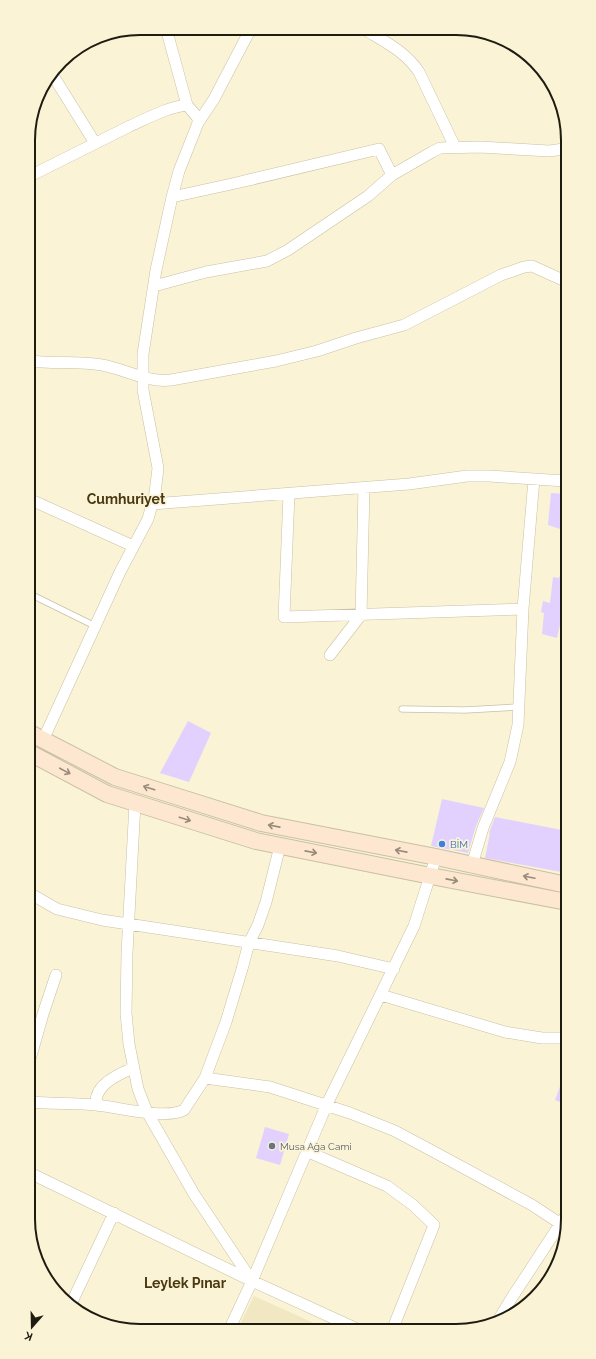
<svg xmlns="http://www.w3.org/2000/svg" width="596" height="1359" viewBox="0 0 596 1359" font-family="Raleway,sans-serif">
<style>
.built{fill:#f1e7c2}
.building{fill:#e2d1ff}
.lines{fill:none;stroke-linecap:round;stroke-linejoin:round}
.service-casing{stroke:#c8c1a4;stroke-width:7}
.minor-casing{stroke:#c8c1a4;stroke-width:12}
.secondary-casing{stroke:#c8c1a4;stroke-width:18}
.service{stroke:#fff;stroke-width:5.5}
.minor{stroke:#fff;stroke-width:11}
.secondary{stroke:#fde7d0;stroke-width:16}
.oneway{stroke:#998b7a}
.shop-dot{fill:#3f7fe0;stroke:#faf3d5;stroke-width:1.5}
.worship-dot{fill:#6b7280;stroke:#faf3d5;stroke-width:1.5}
.labels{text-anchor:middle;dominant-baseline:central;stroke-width:3.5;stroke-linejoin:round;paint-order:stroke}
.shop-label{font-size:10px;fill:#366cbe;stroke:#faf3d5;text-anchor:start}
.worship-label{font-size:10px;fill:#5b616d;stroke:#faf3d5;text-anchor:start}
.district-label{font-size:14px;font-weight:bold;fill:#493810;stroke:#faf3d5}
.rim{fill:none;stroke:#1e1b10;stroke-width:2}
</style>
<rect width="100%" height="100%" fill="#faf3d5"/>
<path class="built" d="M254,1296l71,32h-87z"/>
<path class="building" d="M551,493l14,1 1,37 -18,-6z
M565,562h1v54h-4l-5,22 -15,-4 2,-21 -3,-1 2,-11 7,2 3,-26 6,1z
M188,721l23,12 -22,49 -29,-9z
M442,799l42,9 -8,18 -8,27 -37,-7z
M495,817l72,14v42l-82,-15 5,-25h-1z
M566,1070h1v35l-12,-5z
M265,1127l24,7 -9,31 -24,-7z"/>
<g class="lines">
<defs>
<path id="service" d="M30,594l65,32
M402,709l63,1 54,-3"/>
<path id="minor" d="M364,29c21,13 41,22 55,43l36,75
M52,74l43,69
M198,123l16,-24 34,-65 5,-5
M28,177c34,-17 68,-34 102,-51 18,-8 38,-19 57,-21
M172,197l64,-14 143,-34 13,26 40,-23 8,-4 40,-1 69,4 15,-2
M29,242v-1
M154,286l52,-14 61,-11 21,-11 80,-54 24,-21
M29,361c24,3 49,0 73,4 23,4 46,18 69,15l105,-19 41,-10 39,-13 48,-13 97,-50 23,-8 8,-1 33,15
M289,494l-5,123 239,-8
M29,499l104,47
M152,504l257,-20 58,-8h22l76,5
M330,655l31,-40 3,-127
M43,740l77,-168 28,-53 7,-26 3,-25 -15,-78v-36l13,-84 16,-73 7,-26 19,-48v-5l-11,-13 -21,-77
M135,803l-8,150 -1,60 3,31 9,45 9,23 47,82 58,87
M472,865l11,-37 27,-66 8,-37 5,-116 11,-130
M31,894l26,15 45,11 236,36 56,13
M381,995l124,37 37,6h25
M31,1056l12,-42 13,-39
M205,1078l65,9 80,26 45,18 43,23 94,51 35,23
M31,1102c22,2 44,1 65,3 22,2 69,15 88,5l21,-32 21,-56 16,-53 7,-26 9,-18 8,-23 14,-56
M96,1105c-2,-20 21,-30 37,-37
M306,1151l81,35 26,19 21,20 -41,103
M32,1174l220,107 103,47
M71,1304l43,-91
M497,1322l14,-23 57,-87
M230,1328l22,-47 75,-177 87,-178 22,-69"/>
<path id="secondary" d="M30,733l85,44 146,46 175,34 131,28
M30,753l77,41 149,47 175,35 136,26"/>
</defs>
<use href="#service" class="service-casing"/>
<use href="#minor" class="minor-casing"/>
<use href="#secondary" class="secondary-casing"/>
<use href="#service" class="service"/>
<use href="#minor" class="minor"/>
<use href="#secondary" class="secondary"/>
</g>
<defs><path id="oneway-shaft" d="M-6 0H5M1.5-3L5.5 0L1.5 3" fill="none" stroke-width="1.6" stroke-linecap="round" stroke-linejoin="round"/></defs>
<g class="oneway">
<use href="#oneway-shaft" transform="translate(65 771) rotate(28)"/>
<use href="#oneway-shaft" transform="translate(149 788) rotate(-162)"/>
<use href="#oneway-shaft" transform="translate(185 819) rotate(18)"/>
<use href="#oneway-shaft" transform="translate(274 826) rotate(-169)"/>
<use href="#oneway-shaft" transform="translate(401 851) rotate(-169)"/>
<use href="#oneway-shaft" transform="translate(311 852) rotate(11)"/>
<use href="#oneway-shaft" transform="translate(529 877) rotate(-168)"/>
<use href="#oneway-shaft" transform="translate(452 880) rotate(11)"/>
</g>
<circle class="shop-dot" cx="442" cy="844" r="4"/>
<circle class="worship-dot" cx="272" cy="1146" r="4"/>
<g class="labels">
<g class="shop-label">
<text x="450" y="844">BİM</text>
</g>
<g class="worship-label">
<text x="280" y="1146">Musa Ağa Cami</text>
</g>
<g class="district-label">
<text x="126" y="499">Cumhuriyet</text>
<text x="185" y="1283">Leylek Pınar</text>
</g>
</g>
<path d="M0 0H596V1359H0ZM140 35H456A105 105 0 0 1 561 140V1219A105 105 0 0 1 456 1324H140A105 105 0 0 1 35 1219V140A105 105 0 0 1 140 35Z" fill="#faf3d5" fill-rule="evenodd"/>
<path class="rim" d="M140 35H456A105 105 0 0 1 561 140V1219A105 105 0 0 1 456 1324H140A105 105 0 0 1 35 1219V140A105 105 0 0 1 140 35Z"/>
<g transform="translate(32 1327) rotate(200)" stroke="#faf3d5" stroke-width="3" paint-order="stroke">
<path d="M0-3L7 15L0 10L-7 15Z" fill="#1e1b10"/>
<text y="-6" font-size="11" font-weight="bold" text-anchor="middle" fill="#1e1b10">K</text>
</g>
</svg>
